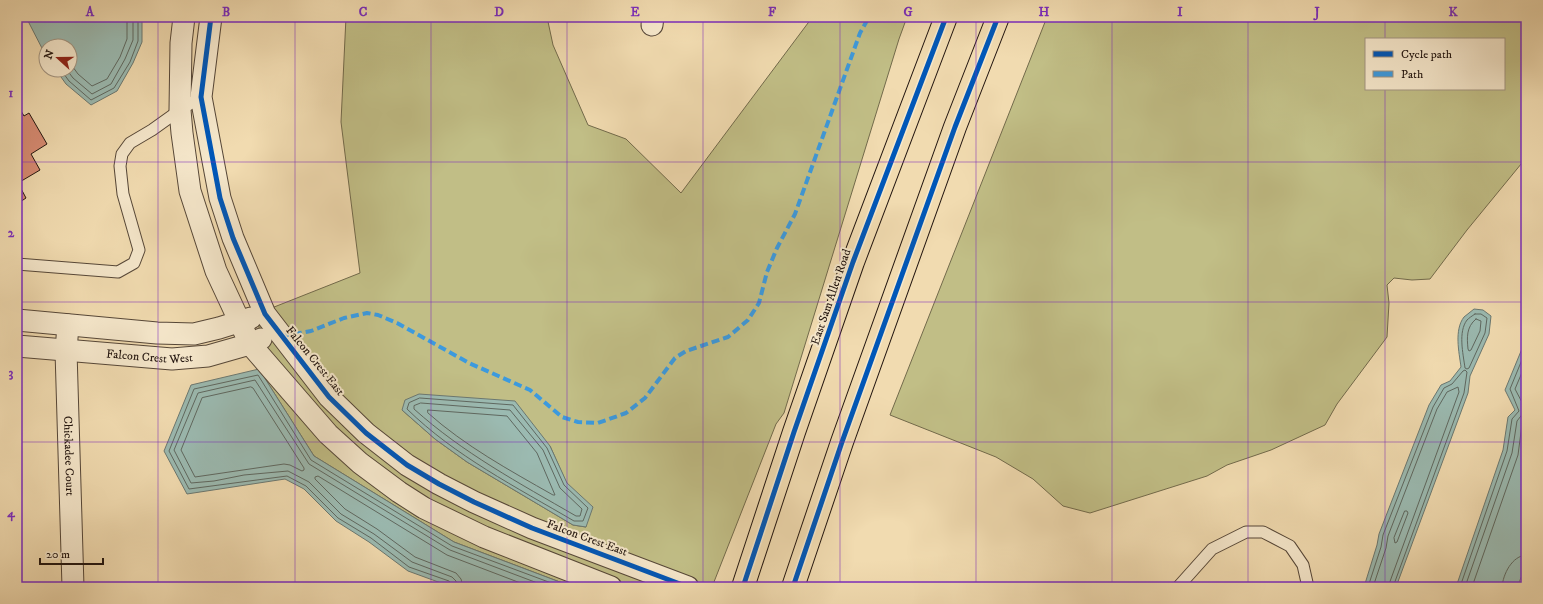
<svg xmlns="http://www.w3.org/2000/svg" width="1543" height="604" viewBox="0 0 1543 604" font-family="'IM FELL DW Pica',serif">
<style>
.green{fill:#c1be86;stroke:#726a4b;fill-rule:evenodd}
.water{fill:#9bbab1;stroke:#6b7871}
.lines{fill:none;stroke-linecap:round;stroke-linejoin:round}
.shore{stroke:#5f6860;stroke-width:1}
.building{fill:#d78b73;stroke:#231610}
.lane-casing{stroke:#564738;stroke-width:13}
.street-casing{stroke:#564738;stroke-width:23}
.primary-casing{stroke:#231610;stroke-width:24}
.lane{stroke:#f6e8cc;stroke-width:11}
.street{stroke:#f6e8cc;stroke-width:21}
.primary{stroke:#f1dbb0;stroke-width:22}
.quiet{stroke:#3c9ade;stroke-width:4;stroke-dasharray:8 4;stroke-linecap:butt}
.cycleway-casing{stroke:#f6e8cc;stroke-width:8}
.cycleway{stroke:#0057b8;stroke-width:5}
.grid{fill:none;stroke:#7b2cbf;stroke-width:1;stroke-opacity:0.55}
.labels{text-anchor:middle;dominant-baseline:central;stroke-width:4;stroke-linejoin:round;paint-order:stroke}
.street-label{font-size:12px;fill:#231610;stroke:#f6e8cc}
.neatline{fill:none;stroke:#7b2cbf;stroke-width:1.5}
.grid-label{font-size:13px;text-anchor:middle;font-weight:bold;fill:#7b2cbf}
</style>
<rect width="100%" height="100%" fill="#f1dbb0"/>
<filter id="stains"><feTurbulence type="fractalNoise" baseFrequency=".005" numOctaves="4"/><feColorMatrix values="0 0 0 0 .2 0 0 0 0 .09 0 0 0 0 .02 0 0 0 .5 -.17"/></filter>
<radialGradient id="worn" r=".72"><stop offset=".6" stop-color="#630" stop-opacity="0"/><stop offset="1" stop-color="#630" stop-opacity=".3"/></radialGradient>
<path class="green" d="M346,17h201l6,28 35,80 38,14 55,54 130,-174 -1,-2h97l-8,22 -115,374 -8,11 -64,163h-139l-119,-45 -140,-86 -55,-87v-56l101,-40 -19,-151zM402,410l148,36 36,81 -13,-2 -106,-63 -32,-23z
M1047,17h479v141l-59,72 -37,49 -18,1 -18,-2 -7,7 2,18 -2,34 -50,67 -12,21 -54,25 -44,15 -20,11 -117,37 -27,-7 -30,-27 -37,-22 -106,-42zM1366,39h138v50h-138z"/>
<path class="water" d="M18,17h124v25l-9,21 -16,28 -26,14 -25,-21 -10,-14h14v-24h-24v10l-18,-35z
M1474,309l9,1 8,6 -2,18 -19,42 -2,17 -72,194h-32l13,-42 2,-11 50,-129 12,-20 9,-4 11,-14c-2,-15 -7,-37 3,-50 3,-3 7,-5 10,-8z
M1526,339v227l-9,21h-61l47,-137 5,-33 7,-7 -10,-20z
M259,369l55,87 140,86 119,45h-121l-44,-16 -39,-29 -33,-21 -32,-32 -19,-10 -98,15 -23,-43 27,-66z
M419,394l96,7 35,45 17,37 26,24 -7,20 -13,-2 -106,-63 -32,-23 -33,-29 3,-10z"/>
<g class="lines">
<path class="shore" d="M70,63l8,11 14,12 15,-7 13,-22 7,-18v-22
M61,70l8,11 22,19 23,-12 16,-26 8,-21v-24
M67,70l6,8 19,16 19,-10 14,-25 8,-19v-23
M1475,314h6l6,4 -2,15 -16,35 -2,1 -2,-1c-2,-15 -7,-36 2,-48 2,-2 5,-4 8,-6z
M1476,319l5,2 -1,10 -9,19 -2,1 -1,-2c-1,-11 -2,-22 8,-30z
M251,387l2,1 51,80v2l-2,1 -12,-6 -6,-1 -89,13 -14,-27 21,-52z
M420,398l93,7 34,43 17,37 24,23 -5,13h-9c-58,-34 -119,-65 -167,-112l2,-6z
M421,403l89,7 33,40 17,38 22,21 -2,7h-4c-57,-33 -113,-63 -162,-107v-3z
M428,410l79,6 30,37 18,42h-2c-44,-25 -88,-49 -125,-82z
M1405,511h2l1,2 -11,29 -2,1 -1,-5z
M452,587l-1,-3 -2,-3 -40,-14 -38,-29 -33,-20 -32,-32 -19,-10 -98,13 -20,-38 25,-62 64,-14 53,85 141,86 110,41
M457,587l-1,-6 -4,-4 -40,-15 -38,-28 -33,-20 -32,-32 -21,-11 -44,4 -30,6 -23,2 -17,-33 24,-57 57,-13 54,84 141,86 98,37
M463,587l-2,-8 -5,-6 -41,-16 -38,-28 -32,-20 -30,-30v-2l3,-1 129,79 84,32
M1368,587l13,-40 2,-12 50,-128 11,-19 8,-4 11,-13 2,-1 2,2 -3,21 -71,194
M1373,587l13,-39 2,-12 49,-127 10,-17 11,-5 1,5 -71,195
M1460,587l47,-136 5,-32 7,-8 -9,-22 16,-39
M1465,587l47,-134 5,-32 7,-9v-6l-9,-17 11,-26
M1472,587l46,-132 4,-31 4,-4
M1502,587c1,-13 10,-31 24,-32"/>
</g>
<path class="building" d="M17,104l7,12 5,-3 18,31 -16,10 9,16 -22,13 8,15 -9,6z"/>
<g class="lines">
<defs>
<path id="lane" d="M17,264l101,8 16,-9 5,-13 -16,-56 -3,-28 2,-12 8,-11 22,-13 28,-20 21,-13
M1178,587l34,-38 34,-17h17l27,14 13,19 5,22"/>
<g id="street">
<path d="M184,17l-3,26 -1,67 2,23 8,58 26,80 34,73 78,90 32,29 39,29 25,16 60,29 127,50"/>
<path d="M211,17l-10,80 19,101 13,40 32,76 64,83 37,36 41,32 32,19 35,18 58,26 156,59"/>
<path d="M652,25l1,-8"/>
<path d="M17,320l140,13 37,1 25,-6 32,-10"/>
<path id="s1" d="M68,325l-2,26 7,236"/>
<path id="s2" d="M17,346l155,13 36,-3 42,-12 11,-5"/>
</g>
<path id="primary" d="M743,587l51,-155 59,-170 93,-245
M793,587l49,-145 113,-315 43,-110"/>
</defs>
<use href="#lane" class="lane-casing"/>
<use href="#street" class="street-casing"/>
<use href="#primary" class="primary-casing"/>
<use href="#lane" class="lane"/>
<use href="#street" class="street"/>
<use href="#primary" class="primary"/>
<path class="quiet" d="M282,336l29,-5 33,-13 23,-5 11,2 19,8 72,40 61,27 32,27 16,5 20,1 28,-10 19,-15 30,-40 11,-7 42,-14 20,-17 11,-17 8,-31 10,-24 18,-34 65,-181 9,-16"/>
<defs>
<path id="cycleway" d="M211,17l-10,80 19,101 13,40 32,76 64,83 37,36 41,32 32,19 35,18 58,26 156,59
M743,587l51,-155 59,-170 93,-245
M793,587l49,-145 113,-315 43,-110"/>
</defs>
<use href="#cycleway" class="cycleway-casing"/>
<use href="#cycleway" class="cycleway"/>
</g>
<path class="grid" d="M158,17v570M295,17v570M431,17v570M567,17v570M703,17v570M840,17v570M976,17v570M1112,17v570M1248,17v570M1385,17v22M1385,89v498M17,162h1509M17,302h1509M17,442h1509"/>
<g class="labels">
<g class="street-label">
<text transform="translate(831 297) rotate(-71)">East Sam Allen Road</text>
<text stroke="none"><textPath href="#s2" startOffset="133">Falcon Crest West</textPath></text>
<text transform="translate(315 361) rotate(51)">Falcon Crest East</text>
<text stroke="none"><textPath href="#s1" startOffset="131">Chickadee Court</textPath></text>
<text transform="translate(587 538) rotate(20)">Falcon Crest East</text>
</g>
</g>
<rect width="1543" height="604" fill="none" stroke="#f1dbb0" stroke-width="44"/>
<rect x="1365" y="38" width="140" height="52" fill="#f6e8cc" stroke="#a29481"/>
<rect x="1373" y="51" width="20" height="6" fill="#0057b8" stroke="#a29481"/>
<text x="1401" y="58" font-size="12" fill="#231610">Cycle path</text>
<rect x="1373" y="71" width="20" height="6" fill="#3c9ade" stroke="#a29481"/>
<text x="1401" y="78" font-size="12" fill="#231610">Path</text>
<g transform="translate(58 58) rotate(291)"><circle r="19" fill="#f6e8cc" stroke="#a29481"/>
<path d="M0-3L7 15L0 10L-7 15Z" fill="#8f2418"/>
<text y="-6" font-size="11" font-weight="bold" text-anchor="middle" fill="#231610">N</text>
</g>
<path d="M40 558v6h63v-6" fill="none" stroke="#231610" stroke-width="2"/>
<text x="46" y="558" font-size="12" fill="#231610" stroke="#f6e8cc" stroke-width="3" paint-order="stroke">20 m</text>
<rect x="22" y="22" width="1499" height="560" class="neatline"/>
<g class="grid-label">
<text x="90" y="16">A</text>
<text x="226" y="16">B</text>
<text x="363" y="16">C</text>
<text x="499" y="16">D</text>
<text x="635" y="16">E</text>
<text x="772" y="16">F</text>
<text x="908" y="16">G</text>
<text x="1044" y="16">H</text>
<text x="1180" y="16">I</text>
<text x="1317" y="16">J</text>
<text x="1453" y="16">K</text>
<text x="11" y="97">1</text>
<text x="11" y="237">2</text>
<text x="11" y="377">3</text>
<text x="11" y="517">4</text>
</g>
<rect width="100%" height="100%" filter="url(#stains)"/>
<rect width="100%" height="100%" fill="url(#worn)"/>
</svg>
